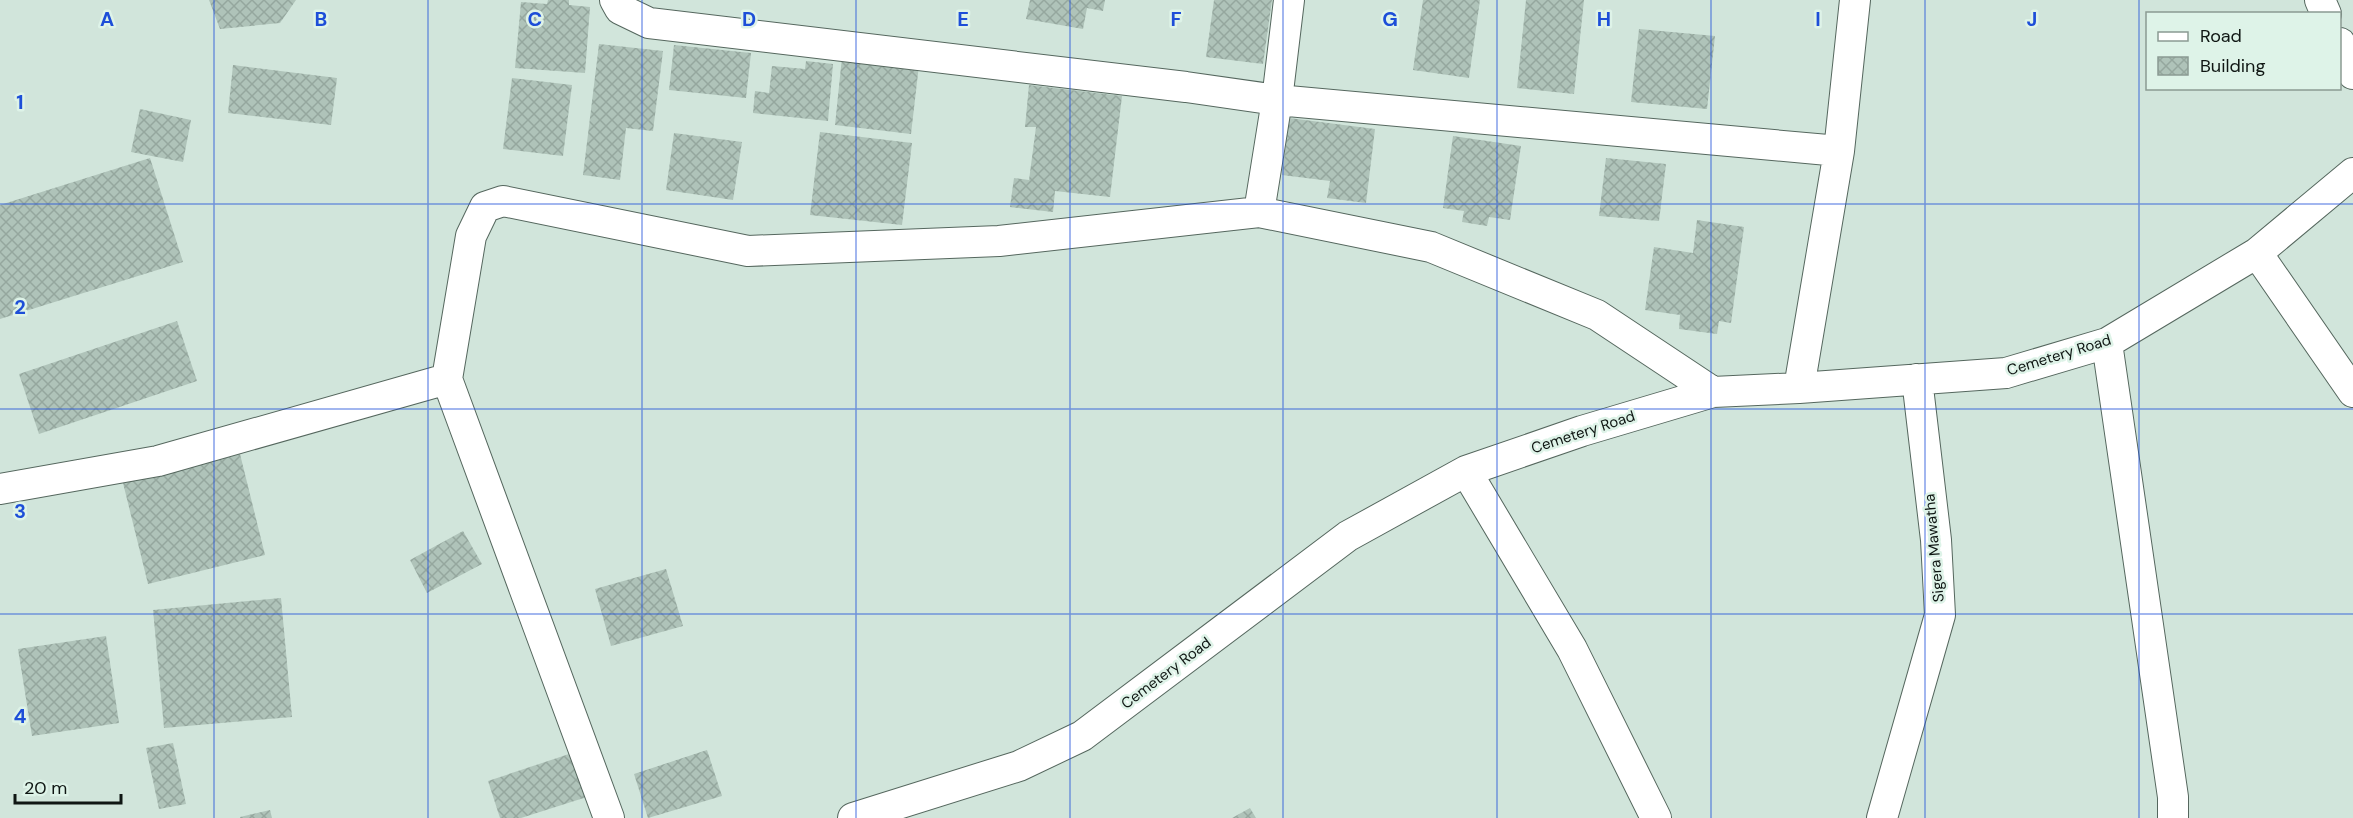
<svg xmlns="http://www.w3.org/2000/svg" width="2353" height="818" viewBox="0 0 2353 818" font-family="'DM Sans',sans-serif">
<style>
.building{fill:url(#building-cross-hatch)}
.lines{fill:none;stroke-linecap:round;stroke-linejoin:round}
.minor-casing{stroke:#55675e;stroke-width:32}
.minor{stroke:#fff;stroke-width:30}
.grid{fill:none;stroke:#1d4ed8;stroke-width:1.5;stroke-opacity:0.55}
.labels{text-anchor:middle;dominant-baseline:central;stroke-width:5;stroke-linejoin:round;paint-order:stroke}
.street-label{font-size:15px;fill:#0f1613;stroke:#def3e8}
.grid-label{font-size:20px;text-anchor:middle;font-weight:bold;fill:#1d4ed8;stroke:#def3e8;stroke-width:5;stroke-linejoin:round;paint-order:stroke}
</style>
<defs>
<pattern id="building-cross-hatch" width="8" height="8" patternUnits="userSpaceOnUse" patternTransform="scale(1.5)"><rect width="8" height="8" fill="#afc3b9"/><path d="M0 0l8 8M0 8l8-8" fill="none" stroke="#95a79e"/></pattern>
</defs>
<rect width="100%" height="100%" fill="#d1e5db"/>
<path class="building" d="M209,0h87l-16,23 -60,6z
M548,0h21v5l21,2 -5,66 -70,-5 6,-66 26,2z
M1030,0h75l-2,11 -16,-3 -4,21 -57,-10z
M1214,0h58l-9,64 -57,-7z
M1423,0h57l-11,78 -56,-8z
M1526,0h58l-10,94 -57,-6z
M1639,29l76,7 -8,73 -76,-7z
M599,44l64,7 -10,80 -27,-3 -6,52 -37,-5z
M674,45l77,8 -5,45 -77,-8z
M842,57l77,8 -8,69 -76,-9z
M806,61l27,3 -5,57 -75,-8 2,-22 14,2 3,-27 33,3z
M233,65l104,13 -6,47 -103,-12z
M512,78l60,7 -9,71 -60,-7z
M1029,85l93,11 -12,101 -55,-6 -2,21 -43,-5 4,-29 15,2 7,-53h-11z
M140,109l51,11 -8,42 -52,-10z
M1289,118l86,11 -9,74 -39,-5 3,-17 -48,-6z
M820,132l92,11 -10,82 -92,-10z
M674,133l68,9 -9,58 -67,-10z
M1453,136l68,10 -11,74 -21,-3 -2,9 -25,-4 2,-11 -21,-3z
M150,158l33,104 -183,57v-114z
M1606,158l60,6 -7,57 -60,-5z
M1697,220l47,7 -13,96 -12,-2 -2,13 -38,-5 1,-14 -35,-5 9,-63 39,6z
M177,321l20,60 -158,53 -20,-60z
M240,454l25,101 -117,29 -25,-101z
M463,531l19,33 -55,29 -17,-33z
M666,569l17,57 -72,20 -16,-57z
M281,598l11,119 -128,11 -11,-118z
M106,636l13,87 -87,13 -14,-87z
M173,743l13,61 -27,5 -13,-61z
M707,750l15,46 -74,22 -14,-44z
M575,752l15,44 -69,22h-21l-12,-37z
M1250,808l6,10h-24z
M270,810l2,8h-32v-1z"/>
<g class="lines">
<defs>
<path id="minor" d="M615,0l5,9 29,14 537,64 91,13 562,51
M2320,0l6,14
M2340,43l13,31
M1259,212l18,-112 12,-100
M2257,253l96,139
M2107,343l66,454v21
M1799,388l40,-237 16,-151
M1466,471l106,178 84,169
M0,489l158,-28 289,-82
M609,818l-162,-439 24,-143 14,-29 18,-6 245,50 251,-10 260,-29 172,35 166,68 116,77
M853,818l166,-52 63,-30 266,-200 118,-65 116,-40 131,-39 86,-4 207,-15 101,-30 150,-90 96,-80
M1882,818l58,-203 -4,-75 -19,-161"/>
</defs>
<use href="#minor" class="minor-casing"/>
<use href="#minor" class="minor"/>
</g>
<path class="grid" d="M214,0v818M428,0v818M642,0v818M856,0v818M1070,0v818M1283,0v818M1497,0v818M1711,0v818M1925,0v818M2139,0v818M0,204h2353M0,409h2353M0,614h2353"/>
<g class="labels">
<g class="street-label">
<text transform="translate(2059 355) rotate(-17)">Cemetery Road</text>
<text transform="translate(1583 432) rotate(-18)">Cemetery Road</text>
<text transform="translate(1934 548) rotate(-95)">Sigera Mawatha</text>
<text transform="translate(1166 673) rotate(-37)">Cemetery Road</text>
</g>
</g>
<g class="grid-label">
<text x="107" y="26">A</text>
<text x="321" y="26">B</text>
<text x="535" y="26">C</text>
<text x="749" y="26">D</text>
<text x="963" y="26">E</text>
<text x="1176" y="26">F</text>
<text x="1390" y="26">G</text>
<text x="1604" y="26">H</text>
<text x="1818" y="26">I</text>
<text x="2032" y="26">J</text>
<text x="20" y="109">1</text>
<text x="20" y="314">2</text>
<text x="20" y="518">3</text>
<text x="20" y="723">4</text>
</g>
<rect x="2146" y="12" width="195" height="78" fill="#def3e8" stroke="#8b9b93" stroke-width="1.5"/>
<rect x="2158" y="32" width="30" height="9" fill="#ffffff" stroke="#8b9b93" stroke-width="1.5"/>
<text x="2200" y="42" font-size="18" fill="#0f1613">Road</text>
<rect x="2158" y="57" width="30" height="18" fill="url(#building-cross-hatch)" stroke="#8b9b93" stroke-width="1.5"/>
<text x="2200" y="72" font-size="18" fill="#0f1613">Building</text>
<path d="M15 794v9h106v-9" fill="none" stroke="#0f1613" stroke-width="3"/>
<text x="24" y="794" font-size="18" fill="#0f1613" stroke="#def3e8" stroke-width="4.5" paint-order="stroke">20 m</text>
</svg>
